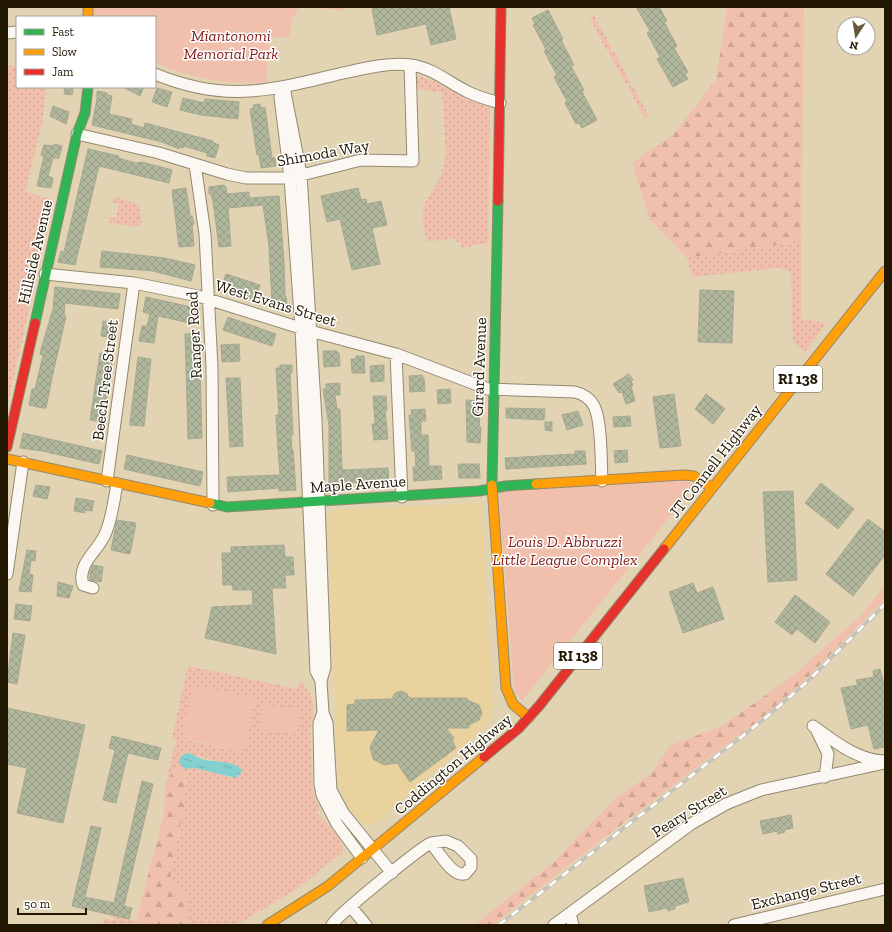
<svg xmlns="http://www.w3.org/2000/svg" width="892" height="932" viewBox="0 0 892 932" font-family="'Zilla Slab',serif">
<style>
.built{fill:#ead29e}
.grass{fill:url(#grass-dots);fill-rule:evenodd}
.forest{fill:url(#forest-firs)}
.park{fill:#f0c0ad}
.water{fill:url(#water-ripples)}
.building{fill:url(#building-cross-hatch);stroke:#a6a891}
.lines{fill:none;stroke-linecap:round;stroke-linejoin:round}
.street-casing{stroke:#94896f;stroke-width:13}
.fast-casing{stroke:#94896f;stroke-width:11}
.slow-casing{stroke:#94896f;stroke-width:11}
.jam-casing{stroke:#94896f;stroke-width:11}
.street{stroke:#fbf8f4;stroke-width:11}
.fast{stroke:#30b455;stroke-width:9}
.slow{stroke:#ff9f0a;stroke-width:9}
.jam{stroke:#e5322d;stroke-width:9}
.rail-casing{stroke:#c7c3b9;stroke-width:4}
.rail{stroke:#fff;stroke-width:2.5;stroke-dasharray:8;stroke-linecap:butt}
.labels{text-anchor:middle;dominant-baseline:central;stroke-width:3;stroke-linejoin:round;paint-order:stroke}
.shield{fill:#fff;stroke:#645d4d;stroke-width:1}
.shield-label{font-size:15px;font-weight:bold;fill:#211701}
.park-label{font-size:16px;font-style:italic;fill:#83201e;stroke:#fff}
.street-label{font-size:16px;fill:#211701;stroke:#fff}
</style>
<defs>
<pattern id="grass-dots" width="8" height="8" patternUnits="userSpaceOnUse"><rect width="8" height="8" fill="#f0c0ad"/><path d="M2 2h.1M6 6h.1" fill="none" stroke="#cea493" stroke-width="1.8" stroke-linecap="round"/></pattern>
<pattern id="forest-firs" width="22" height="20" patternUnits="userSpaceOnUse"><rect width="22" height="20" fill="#f0c0ad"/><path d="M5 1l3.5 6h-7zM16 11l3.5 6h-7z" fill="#cea493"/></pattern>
<pattern id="water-ripples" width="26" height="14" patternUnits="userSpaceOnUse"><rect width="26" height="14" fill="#84d0d0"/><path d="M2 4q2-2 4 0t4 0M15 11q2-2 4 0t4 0" fill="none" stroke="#72b2b1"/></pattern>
<pattern id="building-cross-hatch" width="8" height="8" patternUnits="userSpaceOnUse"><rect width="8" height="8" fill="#b1b79d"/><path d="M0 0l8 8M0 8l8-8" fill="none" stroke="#989d85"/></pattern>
</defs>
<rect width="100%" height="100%" fill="#e2d3b3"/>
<path class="built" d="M481,503l12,200 -2,16 -7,10 -113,98 -9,-5 -12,-12 -12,-26 -10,-256 -2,-11 8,-7z"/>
<path class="grass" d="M594,16l18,32 -5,3 -17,-33z
M613,50l18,33 -4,2 -19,-33z
M17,65v22h29l-4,36 -17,69 29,8 -47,206v-339z
M416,76c20,3 32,14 51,24 7,3 17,3 23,8l-2,135 -26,5 -2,-6h-4l-2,-4 -27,4 -5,-23 2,-14 17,-29 5,-21 -4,-63 -26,-3 -2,-11z
M632,85l17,31 -4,2 -17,-31z
M116,197l22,8 4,16 -2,4 -4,2 -26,-4 -1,-6 7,1 3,-14 -7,-2z
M801,241v78l25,4 -21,29 -12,-10 -2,-70 -12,-4 -87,9 -5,-19z
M188,666l109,23 2,-7 6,1 -1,3c11,8 11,31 6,42l3,66 7,16 -4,2c9,12 27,22 27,40l-48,38 -59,35h-51l2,-3 -3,-28 -13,-12 -1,-8c4,-17 21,-88 15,-100 -2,-2 -5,-4 -7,-6l-7,5 -6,15 11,-49 -4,-1zM186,740l60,2 -1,6 -7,3zM189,753c16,7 33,7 49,14l-8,10 -35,-9 -7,1z
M114,916l23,5 4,4h-38l1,-7 9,3z"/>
<path class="forest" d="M727,7h77l-3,234 -114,17 -37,-38 -18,-57 41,-28 43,-55z
M885,586v13l-81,82 -45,39 -167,127 -99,78h-19l80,-63 63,-65 34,-23 20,-29 49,-18 69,-48 70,-62z
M178,768l6,6 2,11 -1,17 -15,72c2,11 9,12 15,20 5,9 6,23 0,31h-44l-4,-4 1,-7 26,-100 1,-26 6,-15z"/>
<path class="park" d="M93,7h206l-7,13 -3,17h-19l-4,45c-40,3 -75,-4 -111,-19v-46h-61z
M312,7h33l-1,4z
M680,479l15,6 -173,216 -8,-10 -15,-196 2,-3z
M193,685l61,13 1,2 -9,46 -2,4 -6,1 -54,-13 -1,-7z
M262,705l38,4 -2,25 -39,-4z"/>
<path class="water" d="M189,753c4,2 8,4 12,6 13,4 29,0 40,10v4l-5,5 -41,-10 -10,1 -5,-4 -1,-6 5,-5z"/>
<path class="building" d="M383,7h66l7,32 -25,6 -5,-21 -49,11 -5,-26z
M636,7h23l8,14 -3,1 13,24 -3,2 14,24 -3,2 3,5 -15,8 -16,-28 3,-2 -13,-24 3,-2z
M548,10l15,29 -2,1 13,25 -3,1 13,24 -2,2 15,28 -15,8 -3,-5 -3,1 -11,-21 2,-2 -13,-24 3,-2 -13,-24 2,-2 -13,-24 2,-1 -3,-6z
M65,87h8l-1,8 -8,-1z
M123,87h21l-4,9z
M157,88l15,4 -5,15 -15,-5z
M97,91l10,2v2l5,1 -3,18 23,5 -1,5 13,4 1,-5 68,18 -1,1 7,3 -4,13 -8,-2v-3l-23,-7 -1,2 -4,-1v2l-17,-7 -70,-17 5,-26z
M183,98l21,5 1,-4 34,3 -1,17 -37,-4 -21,-5z
M260,104l1,4 4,-1 7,51h3l1,8 -15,2 -2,-14 -2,1 -7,-46 4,-1 -1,-3z
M53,106l16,6 -3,12 -16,-8z
M54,144l8,2 -3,12h-6l-5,18 5,2 -2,10 -14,-2 7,-30 -3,-1 3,-10 10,1z
M88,149l31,7 -1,2 18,5 6,-1 30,8 -3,13 -70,-17 -24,99 -17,-3 3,-11 3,1z
M224,185l2,2 1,7 22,-2v6l30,-2 5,67 1,33h1l1,8 -15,1 -3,-59 -6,-41 -35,3 3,38 -12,1 -6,-46 -2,-7h-2v-7z
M186,188l4,28h2l2,8 -2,1 2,21 -15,1 -7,-57z
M358,188l3,12 5,-1 1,5 14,-3 6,24 -15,3 8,36 -28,6 -12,-51 -13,3 -6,-26z
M102,251l63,7 30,7 -4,16 -38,-10 -53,-4z
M226,274l34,11 -5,16 -34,-13z
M55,287l65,7 -2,15 -53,-6 -1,13h2l-14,62 -6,30h-4l-13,-3 3,-16h3l8,-34 -3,-1 2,-8 11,-37z
M700,290l34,1 -2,52 -34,-1z
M146,297l54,12 -2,7 -2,-1 -2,9 -36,-8 -4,27 -15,-2 3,-15h5l3,-12 -7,-2z
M228,317l48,17 -4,12 -49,-16z
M103,321l13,1 -1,16 -14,-2z
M199,333l3,105 -14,1 -3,-105z
M239,344l1,17 -18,1 -1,-17z
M323,351h14v2h2l1,13 -16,1z
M100,353l13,2 -10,67 -13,-2z
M356,356h8l1,17h-13l-1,-14h5z
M138,357l13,2 -7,67 -14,-1v-3z
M280,365h12v8h-2l3,62h-2l1,15h1l3,40 -17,1v-3l-51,4 -1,-15 53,-2 -3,-39 -1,-21h3l-3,-47h4z
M384,365v16l-13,1 -1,-16z
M629,374l4,6 -2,1 2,4 -2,1 4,15 -9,3 -4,-12 -3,1 -6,-9z
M422,375l1,3h1l1,13 -15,1 -1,-16z
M226,378h14l3,68 -13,1z
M340,383v12h-5l2,14h3l2,60 3,1 43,-2 1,16 -21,-2 -22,1v4l-17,1v-63l-6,-36h3v-5z
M450,389l1,14 -13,1 -1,-14z
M674,394l7,52 -21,2 -7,-51z
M706,394l19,15 -12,15 -18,-15z
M373,396h13l1,14 -2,1 3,28 -14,1 -2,-16h3z
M466,400l15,1 -2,26h2l-1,16 -13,-1z
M506,408l39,1 -1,11 -38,-2z
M425,409l1,12h-5v14h7l1,31h12l1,13 -28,2 -1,-14h3l-1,-16h-3l-3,-36h3l-1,-5z
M578,411l5,14 -16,5 -5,-15z
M630,416l1,10 -17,1 -1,-10z
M545,422h7v9l-7,-1z
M23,433l79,18 -3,13 -57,-13 -22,-3z
M627,450l1,12 -13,1 -1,-12z
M575,451h10l1,13 -80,5 -1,-11 70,-4z
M127,455l76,17 -3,14 -76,-17z
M458,464h21l1,14h-21z
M821,483l33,26 -16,20 -33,-26z
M36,485l14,2 -3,12 -14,-3z
M793,491l4,89 -29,2 -5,-90z
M76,498l18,3 -2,10 -7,-1v3l-11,-2z
M868,519l17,13v23l-32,41 -27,-22z
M117,520l19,3 -6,31 -19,-4z
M284,545l1,12h8l1,18h-9l1,13h-14l4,66 -71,-16 7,-31 41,-2 -1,-15h-19l-1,-5h-9l-1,-32h9v-6z
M27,550l9,1 -1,10 -4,-1 -2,14 4,1 -2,17 -12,-1z
M93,565l10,2 -2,15 -11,-2v-8z
M58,582l15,4 -4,12 -12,-2z
M693,583l4,10 16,-6 11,32 -41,14 -14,-41z
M795,595l35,27 -15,21 -18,-14 -5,6 -17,-13z
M16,604l16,2 -2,15 -16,-2z
M13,633l12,2 -8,49 -10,-2z
M880,669l5,19v59l-11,2 -6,-24 -17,4 -10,-41 17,-3 -2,-5 18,-3 -1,-6z
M401,691l5,2 4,5h57v2l12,5 3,8 -3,7 -10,5v3h-23l8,10 -2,2 4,8 -46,34 -13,-19 -13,2 -11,-6 -3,-12 9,-17 -32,1v-26l8,-1v-4l37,-1 3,-6z
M7,708l78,17 -22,98 -46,-10 10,-45 -20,-4z
M112,736l49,12 -3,12 -30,-7 -12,50 -13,-3 12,-50 -6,-2z
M142,781l11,3 -29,122 8,2 -3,11 -57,-13 19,-80 10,2 -16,69 29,6z
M791,815l2,13 -9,2 1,2 -7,2 -1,-3 -14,3 -3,-13z
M683,878l6,24 -14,4v3l-7,2 -1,-3 -18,4 -5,-26z"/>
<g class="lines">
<defs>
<path id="street" d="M7,33l10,-1
M155,74c70,29 114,17 184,0 23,-5 48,-12 72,-9 22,3 38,18 57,27 10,5 21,8 32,11
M284,87l17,87 15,246 9,247 -4,14 2,32 4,10 4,67 13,24 48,59
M280,97l10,81 11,149 15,344 5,10
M77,134l82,19 68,21 19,4h44l71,-18 52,1 -3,-96
M195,164l10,70 7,133 1,138
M45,274l89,9 64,13 112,35 86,23 92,35 87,3c8,2 15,6 19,14 8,15 7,57 8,75
M396,354l6,143
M107,481l27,-198
M7,574l16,-112
M93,588l-10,-3c-7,-22 17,-35 23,-53 6,-14 8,-33 11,-48
M323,713l-4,10 1,61 2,11 15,29 25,34
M813,726c21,15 45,35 72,35
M817,731l11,23 -3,23
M446,841l12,5 13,13v8l-6,7c-13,3 -26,-22 -34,-31z
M351,907l15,18
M570,913l3,12
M332,925c5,-10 88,-77 99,-82
M554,925l137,-101 35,-20 35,-14 124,-27
M734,925l151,-36"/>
<path id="fast" d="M35,323l42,-189 8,-21 3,-26
M492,485l6,-284
M210,503l17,4 252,-16 26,-5 31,-2"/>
<path id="slow" d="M88,7v10
M7,459l203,44
M536,484l148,-9 10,1 18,12
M492,485l14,203 7,16 16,14
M664,549l221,-278
M267,925l61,-39 156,-129"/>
<path id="jam" d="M498,201l3,-194
M7,447l28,-124
M484,757l35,-29 20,-22 125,-157"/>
</defs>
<use href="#street" class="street-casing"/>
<use href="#fast" class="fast-casing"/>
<use href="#slow" class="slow-casing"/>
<use href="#jam" class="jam-casing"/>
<use href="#street" class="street"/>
<use href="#fast" class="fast"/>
<use href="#slow" class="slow"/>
<use href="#jam" class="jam"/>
<defs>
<path id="rail" d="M499,925l264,-205 45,-39 77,-77"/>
</defs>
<use href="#rail" class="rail-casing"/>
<use href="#rail" class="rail"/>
</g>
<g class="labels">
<g class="shield">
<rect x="774" y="366" width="48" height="26" rx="3"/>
<rect x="554" y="643" width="48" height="26" rx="3"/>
</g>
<g class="shield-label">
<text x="798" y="379">RI 138</text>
<text x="578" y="656">RI 138</text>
</g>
<g class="park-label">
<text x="231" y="35">Miantonomi<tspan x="231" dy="18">Memorial Park</tspan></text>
<text x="565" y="541">Louis D. Abbruzzi<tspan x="565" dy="18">Little League Complex</tspan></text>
</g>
<g class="street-label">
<text transform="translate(323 153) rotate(-10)">Shimoda Way</text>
<text transform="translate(35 252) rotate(-77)">Hillside Avenue</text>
<text transform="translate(276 303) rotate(17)">West Evans Street</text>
<text transform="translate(194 335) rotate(-93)">Ranger Road</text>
<text transform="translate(479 367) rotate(-88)">Girard Avenue</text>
<text transform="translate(105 380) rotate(-83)">Beech Tree Street</text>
<text transform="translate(715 461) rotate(-52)">JT Connell Highway</text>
<text transform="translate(358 484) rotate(-4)">Maple Avenue</text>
<text transform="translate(453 764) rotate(-40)">Coddington Highway</text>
<text transform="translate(689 811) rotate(-32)">Peary Street</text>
<text transform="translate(806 891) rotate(-14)">Exchange Street</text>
</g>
</g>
<rect width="892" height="932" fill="none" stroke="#211701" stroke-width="16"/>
<rect x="16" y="16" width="140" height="72" fill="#ffffff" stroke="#a6a299"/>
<rect x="24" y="29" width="20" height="6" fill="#30b455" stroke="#a6a299"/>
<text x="52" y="36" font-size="12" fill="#211701">Fast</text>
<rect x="24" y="49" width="20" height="6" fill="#ff9f0a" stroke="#a6a299"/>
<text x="52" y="56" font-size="12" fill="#211701">Slow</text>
<rect x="24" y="69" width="20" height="6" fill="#e5322d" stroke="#a6a299"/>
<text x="52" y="76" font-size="12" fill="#211701">Jam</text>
<g transform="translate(856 36) rotate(192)"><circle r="19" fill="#ffffff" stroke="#a6a299"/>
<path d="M0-3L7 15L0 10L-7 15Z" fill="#65593f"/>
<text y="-6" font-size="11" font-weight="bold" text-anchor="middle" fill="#211701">N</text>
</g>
<path d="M18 908v6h68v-6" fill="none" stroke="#211701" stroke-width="2"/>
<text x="24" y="908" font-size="12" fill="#211701" stroke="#ffffff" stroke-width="3" paint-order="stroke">50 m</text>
</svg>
